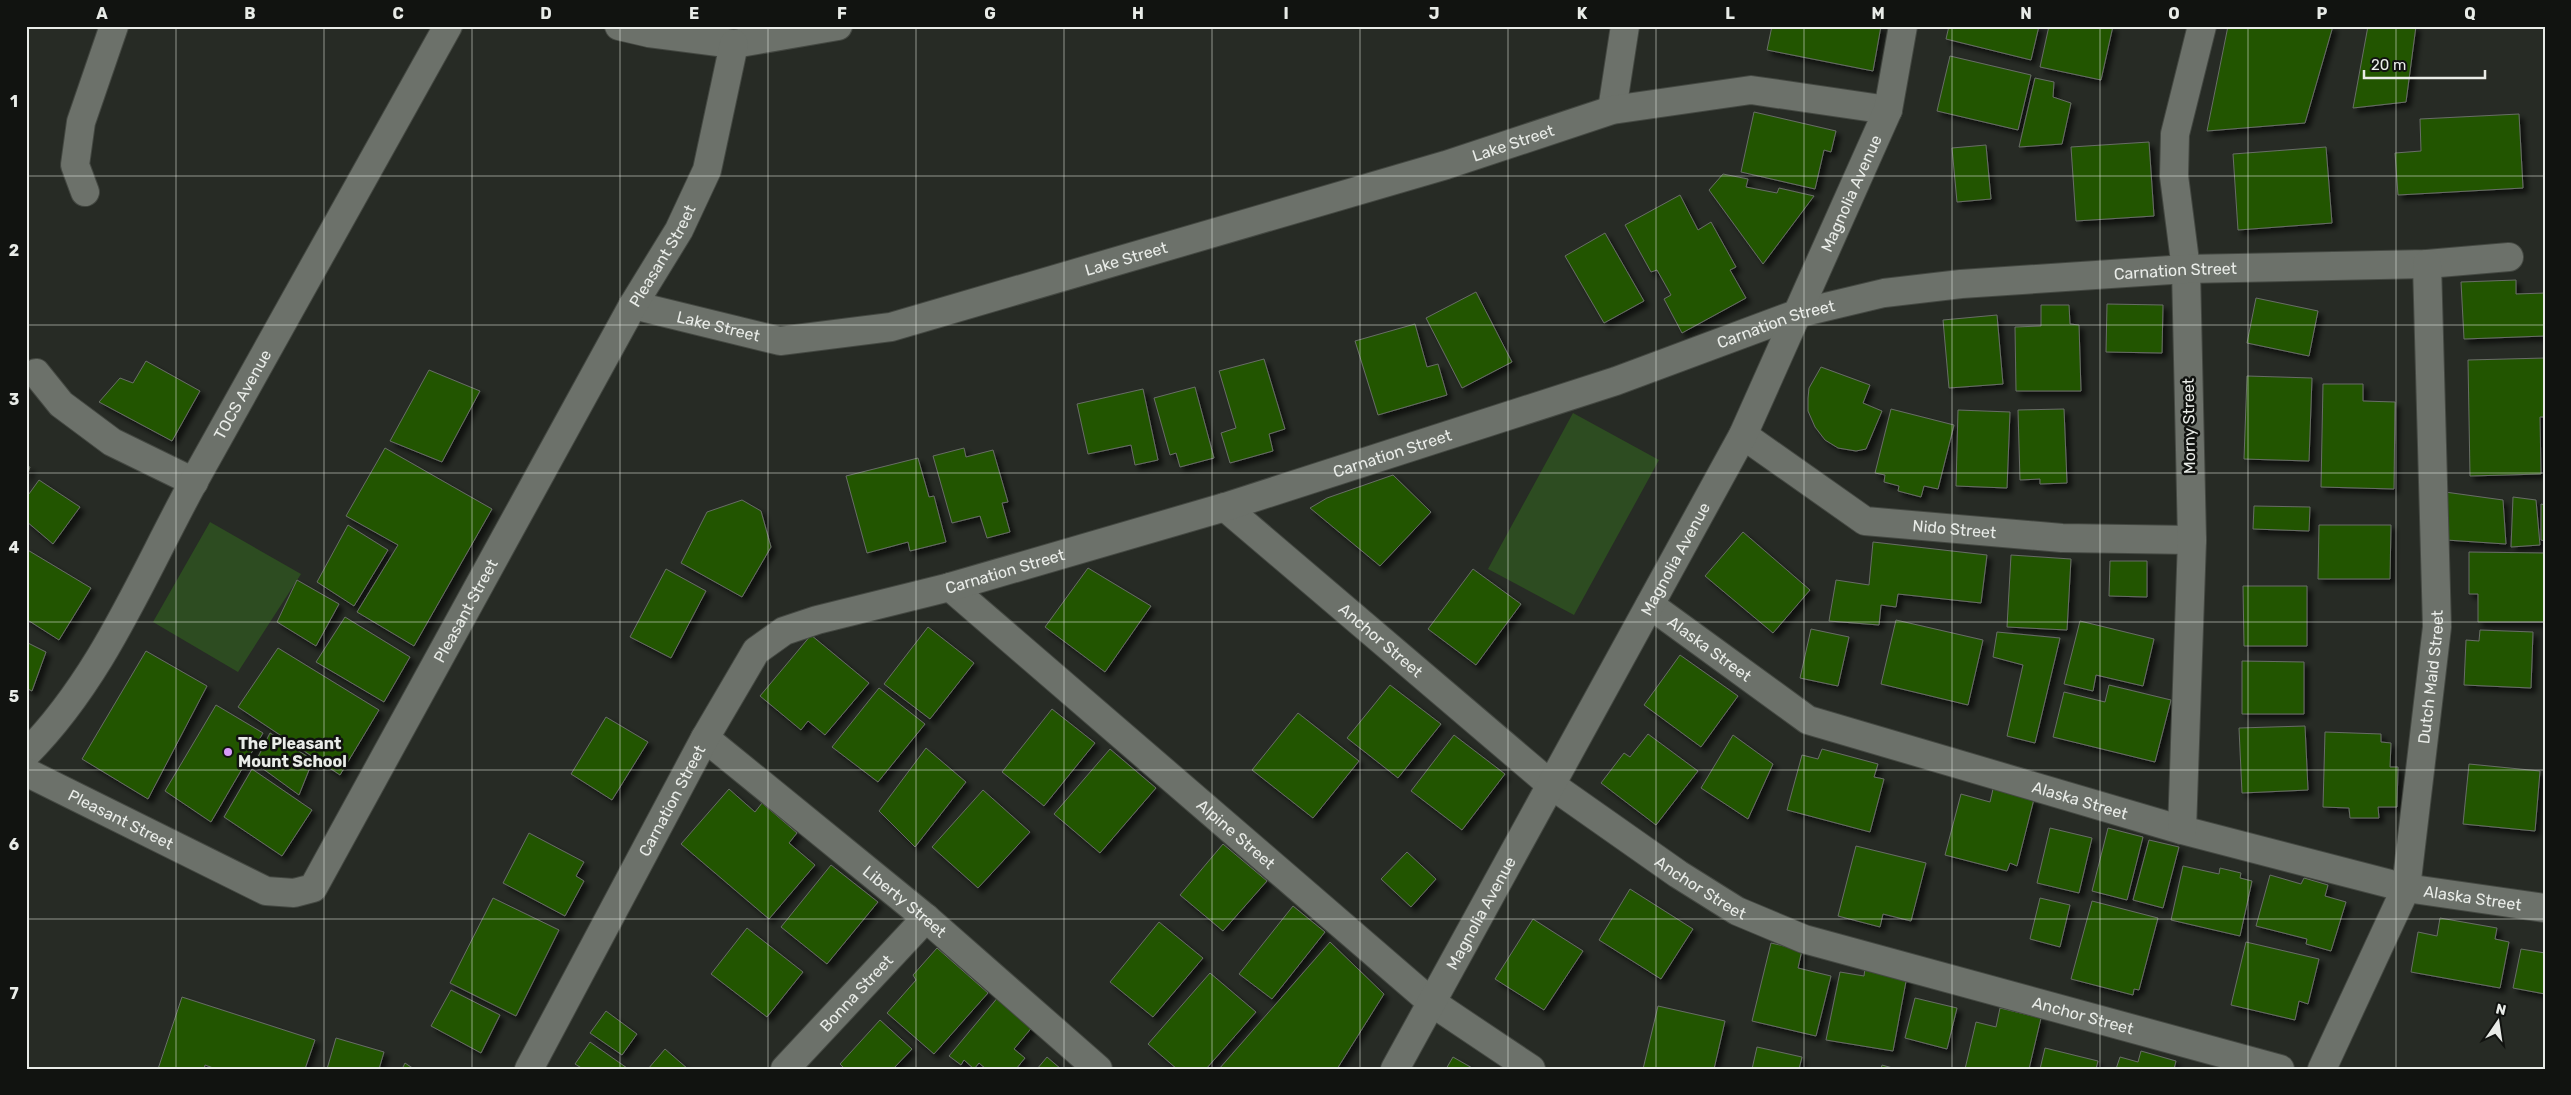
<svg xmlns="http://www.w3.org/2000/svg" width="2571" height="1095" viewBox="0 0 2571 1095" font-family="Rubik,sans-serif">
<style>
.green{fill:#2d4c21}
.building{fill:#235503;stroke:#686d66;filter:url(#shadow)}
.lines{fill:none;stroke-linecap:round;stroke-linejoin:round}
.minor-casing{stroke:#444842;stroke-width:30}
.minor{stroke:#6c716a;stroke-width:28}
.grid{fill:none;stroke:#e9ece8;stroke-width:1;stroke-opacity:0.55}
.poi-dot{fill:#d89bf8;stroke:#111310;stroke-width:2}
.labels{text-anchor:middle;dominant-baseline:central;stroke-width:5;stroke-linejoin:round;paint-order:stroke}
.street-label{font-size:16px;fill:#e9ece8;stroke:#111310}
.poi-label{font-size:16px;font-weight:bold;fill:#e9ece8;stroke:#111310;text-anchor:start}
.neatline{fill:none;stroke:#e9ece8;stroke-width:2}
.grid-label{font-size:16px;text-anchor:middle;font-weight:bold;fill:#e9ece8}
</style>
<defs>
<filter id="shadow"><feDropShadow dx="4.5" dy="4.5" stdDeviation="2.5" flood-color="#0009"/></filter>
</defs>
<rect width="100%" height="100%" fill="#272b25"/>
<path class="green" d="M1573,413l86,47 -85,155 -86,-46z
M210,522l91,52 -63,98 -85,-50z"/>
<path class="building" d="M1772,26h109l-8,45 -106,-21z
M1949,26h90l-8,34 -85,-21z
M2049,26h64l-12,54 -61,-13z
M2228,26h105l-28,97 -98,8z
M2368,26h48l-10,76 -53,6z
M1950,56l81,19 -13,55 -81,-19z
M2035,78l19,4 -1,15 18,6 -9,41 -43,3z
M1754,112l82,19 -5,21 -7,-2 -9,39 -74,-17z
M2519,114l4,74 -125,7 -3,-42 26,-2 -1,-32z
M2149,142l5,74 -78,5 -5,-74z
M1986,145l5,54 -34,3 -5,-54z
M2326,147l6,76 -94,7 -5,-76z
M1723,174l25,5 -2,8 31,6 2,-5 35,8 -51,68 -54,-74z
M1680,195l18,35 13,-8 25,45 -6,3 16,28 -64,35 -18,-34 7,-4 -14,-25 -6,2 -26,-47z
M1605,233l39,68 -40,22 -39,-67z
M2516,280v14l29,-1v43l-81,3 -3,-57z
M1476,292l36,70 -50,26 -36,-70z
M2256,298l62,13 -9,45 -62,-13z
M2107,304l56,1 -1,48 -56,-1z
M2041,305h28l1,19 9,1 2,66h-65l-1,-64 26,-1z
M1997,315l6,69 -54,4 -6,-68z
M1415,324l12,43 11,-3 9,31 -69,20 -23,-74z
M2545,358v59h-5l1,57 -71,2 -2,-116z
M1264,359l21,70 -16,5 4,17 -43,12 -9,-30 15,-5 -17,-57z
M146,361l54,30 -28,50 -73,-39 21,-24 13,5z
M1821,367l49,18 -7,18 19,8 -16,38 -10,2 -18,-3 -13,-8 -10,-13 -7,-16v-13l1,-10z
M429,370l51,21 -38,71 -52,-21z
M2247,376l65,2 -3,83 -65,-2z
M2323,384h40v17l32,1 -1,87 -73,-2z
M1195,387l19,71 -34,9 -4,-14 -6,2 -16,-57z
M1143,389l15,71 -23,5 -4,-20 -43,9 -11,-50z
M1891,409l63,16 -16,64 -14,-3 -3,11 -23,-6 1,-5 -15,-4 1,-7 -10,-2z
M2064,409l3,74 -27,1v-5l-20,1 -2,-70z
M1958,410l52,2 -3,76 -51,-2z
M385,448l107,61 -78,137 -57,-34 41,-67 -52,-29z
M964,448l2,9 27,-7 15,52 -6,1 8,29 -23,6 -7,-22 -28,7 -19,-67z
M918,458l11,39 5,-1 12,46 -36,9 -2,-9 -41,11 -21,-77z
M26,466l4,1 -4,12z
M1393,475l38,37 -51,54 -70,-58 17,-10z
M39,480l41,27 -27,37 -27,-23v-23z
M2445,492l58,8 3,44 -60,-4z
M2513,497l23,3 4,45 -29,2z
M742,500l19,11 10,36 -29,50 -61,-34 26,-51z
M2541,504l4,1v36l-4,-1z
M2254,506l56,1 -1,24 -56,-2z
M348,525l40,25 -34,56 -37,-24z
M2319,525h72l-1,54h-72z
M1743,532l67,58 -37,43 -68,-57z
M1873,542l114,13 -6,48 -83,-9 -2,13 -15,-2 -2,20 -50,-4 7,-41 33,5z
M26,549l65,39 -32,52 -33,-21z
M2469,552l76,1v69h-67v-28h-9z
M2011,555l60,4 -4,71 -60,-3z
M2110,561h37v36l-38,-1z
M1088,568l63,38 -46,66 -60,-45z
M666,569l40,22 -35,67 -41,-21z
M1473,569l48,35 -45,61 -48,-36z
M297,580l42,24 -23,42 -39,-24z
M2243,586h64v60h-63z
M345,617l65,40 -26,45 -68,-40z
M1896,620l87,20 -15,65 -87,-21z
M2080,621l74,18 -11,47 -47,-11 -3,16 -29,-7z
M928,627l46,36 -44,56 -46,-35z
M1811,629l38,8 -11,49 -38,-8z
M2480,630l53,2 -2,56 -67,-3 2,-45 13,1z
M1997,632l63,6 -25,105 -28,-7 16,-71 -30,-8z
M811,635l58,48 -44,52 -17,-14 -7,9 -41,-34z
M26,642l20,10 -14,39 -6,-3z
M278,648l101,62 -39,65 -102,-68z
M146,651l61,35 -59,113 -66,-40z
M1680,655l58,41 -37,51 -57,-42z
M2242,661l62,1v52h-62z
M1390,685l51,39 -43,54 -51,-40z
M2109,685l62,15 -16,62 -102,-25 11,-45 41,10z
M879,688l46,36 -47,58 -46,-35z
M216,705l47,28 -52,89 -46,-31z
M1052,709l43,34 -51,63 -42,-34z
M1298,713l61,48 -46,57 -61,-48z
M606,717l42,25 -36,58 -41,-26z
M2305,726l3,64 -66,3 -3,-65z
M2325,732l56,2v8l10,1 -1,24h8l-1,40h-19l1,11h-29l-1,-10 -26,-1z
M270,733l43,27 -14,35 -44,-32z
M1648,734l50,37 -42,54 -55,-42 23,-30 6,4z
M1454,735l51,39 -43,56 -51,-39z
M1733,735l40,29 -25,55 -47,-31z
M926,748l40,34 -51,65 -36,-36z
M1110,749l46,39 -56,65 -46,-39z
M1822,749l56,15 -4,13 10,2 -14,53 -83,-22 15,-55 16,4z
M2469,764l71,7 -5,60 -72,-7z
M252,769l60,41 -30,46 -58,-39z
M729,789l26,23 7,-9 35,30 -8,10 26,22 -46,54 -88,-75z
M1993,789l41,10 -17,67 -7,-3 -3,8 -62,-16 16,-61 29,8z
M983,790l47,42 -52,56 -46,-41z
M2050,828l42,10 -13,55 -42,-10z
M2108,828l35,9 -16,63 -35,-9z
M529,833l55,29 -8,14 8,5 -19,35 -62,-33z
M2149,840l30,7 -16,61 -30,-8z
M1223,844l44,37 -44,50 -43,-36z
M1856,846l70,17 -15,58 -28,-7 -3,13 -42,-11z
M1407,852l29,27 -25,28 -30,-28z
M831,865l47,37 -51,62 -46,-37z
M2183,866l36,8 1,-6 21,5 -1,5 12,3 -12,55 -69,-16z
M2270,875l31,9 3,-6 24,7 -3,11 21,6 -15,49 -25,-7 1,-5 -51,-13z
M1630,889l63,40 -32,50 -62,-39z
M493,898l66,32 -43,86 -66,-33z
M2040,898l30,7 -10,42 -30,-8z
M2092,901l66,17 -19,72 -5,-1 -1,6 -62,-16z
M1293,906l32,26 -53,67 -33,-25z
M2440,918l57,10 -2,11 14,3 -9,46 -89,-16 7,-40 19,4z
M1533,919l50,32 -39,59 -49,-31z
M1159,922l44,36 -50,59 -43,-35z
M747,928l56,44 -36,45 -56,-43z
M1330,942l54,52 -47,75h-118z
M2246,942l73,17 -11,45 -9,-3 -4,19 -64,-15z
M1771,943l31,7 -4,18 33,8 -15,60 -64,-15z
M937,948l51,45 -54,61 -47,-41 29,-33 -3,-5z
M2521,949l24,4v41l-32,-6z
M1865,968l42,8 -14,75 -67,-11 14,-68 24,4z
M1210,973l46,39 -50,57h-29l-29,-25z
M451,990l49,25 -19,38 -50,-27z
M999,996l35,29 -20,24 11,9 -9,11h-30l-7,-6 -5,6 -10,-9 -3,5 -12,-9z
M182,997l133,43 -10,29h-89l-11,-4 -1,4h-46z
M1915,998l42,10 -10,41 -42,-11z
M1658,1006l67,15 -11,48h-71z
M2000,1008l41,10 -12,51h-64l11,-47 20,5z
M606,1011l31,23 -15,21 -32,-22z
M880,1020l32,29 -19,20h-48l-5,-5z
M336,1038l48,14 -5,17h-52z
M590,1042l37,26 -1,1h-43l-8,-5z
M1757,1047l45,10 -3,12h-47z
M2045,1048l53,13 -2,8h-56z
M665,1049l23,20h-40z
M2141,1051l35,10 -2,8h-58l4,-12 18,5z
M1047,1057l14,12h-24z
M1453,1057l21,12h-28z
M405,1063l9,6h-12z
M1882,1065l14,4h-15z"/>
<g class="lines">
<defs>
<g id="minor">
<path d="M619,26l30,7 85,11 104,-18"/>
<path d="M1612,110l13,-84"/>
<path d="M85,192l-10,-27 6,-43 33,-96"/>
<path id="s1" d="M633,305l147,36 111,-14 555,-162 166,-55 139,-20 137,20"/>
<path d="M36,373l25,31 51,38 82,40"/>
<path id="s2" d="M1743,435l122,86 197,17 130,2"/>
<path id="s3" d="M1225,507l325,277 128,90 59,37 67,28 476,130"/>
<path id="s4" d="M950,587l481,415 100,67"/>
<path id="s5" d="M1650,605l158,115 374,110 224,58 139,20"/>
<path id="s6" d="M705,738l221,180 172,151"/>
<path id="s7" d="M26,754c76,-76 117,-180 168,-273 84,-152 170,-303 254,-455"/>
<path id="s8" d="M26,772l240,119 28,2 19,-5 320,-583 46,-75 28,-60 27,-126"/>
<path d="M2182,830l10,-290 -6,-271 -12,-93 1,-42 27,-108"/>
<path id="s9" d="M529,1069l176,-331 51,-87 28,-20 33,-11 133,-33 275,-80 391,-126 180,-67 88,-21 77,-9 225,-15 241,-5 82,-7"/>
<path id="s10" d="M785,1069l141,-151"/>
<path id="s11" d="M1395,1069l348,-634 145,-325 15,-84"/>
<path id="s12" d="M2322,1069l84,-181 31,-261 -10,-363"/>
</g>
</defs>
<use href="#minor" class="minor-casing"/>
<use href="#minor" class="minor"/>
</g>
<path class="grid" d="M176,26v1043M324,26v1043M472,26v1043M620,26v1043M768,26v1043M916,26v1043M1064,26v1043M1212,26v1043M1360,26v1043M1508,26v1043M1656,26v1043M1804,26v1043M1952,26v1043M2100,26v1043M2248,26v1043M2396,26v1043M26,176h2519M26,325h2519M26,473h2519M26,622h2519M26,770h2519M26,919h2519"/>
<circle class="poi-dot" cx="228" cy="752" r="5"/>
<g class="labels">
<g class="street-label">
<text stroke="none"><textPath href="#s1" startOffset="912">Lake Street</textPath></text>
<text stroke="none"><textPath href="#s11" startOffset="988">Magnolia Avenue</textPath></text>
<text stroke="none"><textPath href="#s8" startOffset="1038">Pleasant Street</textPath></text>
<text stroke="none"><textPath href="#s1" startOffset="508">Lake Street</textPath></text>
<text stroke="none"><textPath href="#s9" startOffset="1954">Carnation Street</textPath></text>
<text stroke="none"><textPath href="#s9" startOffset="1549">Carnation Street</textPath></text>
<text stroke="none"><textPath href="#s1" startOffset="88">Lake Street</textPath></text>
<text stroke="none"><textPath href="#s7" startOffset="421">TOCS Avenue</textPath></text>
<text transform="translate(2189 426) rotate(-91)">Morny Street</text>
<text stroke="none"><textPath href="#s9" startOffset="1144">Carnation Street</textPath></text>
<text stroke="none"><textPath href="#s2" startOffset="239">Nido Street</textPath></text>
<text stroke="none"><textPath href="#s11" startOffset="582">Magnolia Avenue</textPath></text>
<text stroke="none"><textPath href="#s9" startOffset="739">Carnation Street</textPath></text>
<text stroke="none"><textPath href="#s8" startOffset="632">Pleasant Street</textPath></text>
<text stroke="none"><textPath href="#s3" startOffset="205">Anchor Street</textPath></text>
<text stroke="none"><textPath href="#s5" startOffset="74">Alaska Street</textPath></text>
<text stroke="none"><textPath href="#s12" startOffset="412">Dutch Maid Street</textPath></text>
<text stroke="none"><textPath href="#s5" startOffset="479">Alaska Street</textPath></text>
<text stroke="none"><textPath href="#s9" startOffset="304">Carnation Street</textPath></text>
<text stroke="none"><textPath href="#s8" startOffset="106">Pleasant Street</textPath></text>
<text stroke="none"><textPath href="#s4" startOffset="378">Alpine Street</textPath></text>
<text stroke="none"><textPath href="#s3" startOffset="610">Anchor Street</textPath></text>
<text stroke="none"><textPath href="#s5" startOffset="884">Alaska Street</textPath></text>
<text stroke="none"><textPath href="#s6" startOffset="258">Liberty Street</textPath></text>
<text stroke="none"><textPath href="#s11" startOffset="178">Magnolia Avenue</textPath></text>
<text stroke="none"><textPath href="#s10" startOffset="104">Bonna Street</textPath></text>
<text stroke="none"><textPath href="#s3" startOffset="1015">Anchor Street</textPath></text>
</g>
<g class="poi-label">
<text x="238" y="743">The Pleasant<tspan x="238" dy="18">Mount School</tspan></text>
</g>
</g>
<rect width="2571" height="1095" fill="none" stroke="#111310" stroke-width="55"/>
<g transform="translate(2498 1022) rotate(13)" stroke="#111310" stroke-width="4" paint-order="stroke">
<path d="M0-4L9 19L0 12L-9 19Z" fill="#e9ece8"/>
<text y="-8" font-size="14" font-weight="bold" text-anchor="middle" fill="#e9ece8">N</text>
</g>
<path d="M2364 70v8h121v-8" fill="none" stroke="#e9ece8" stroke-width="2.5"/>
<text x="2371" y="70" font-size="15" fill="#e9ece8" stroke="#111310" stroke-width="4" paint-order="stroke">20 m</text>
<rect x="28" y="28" width="2516" height="1040" class="neatline"/>
<g class="grid-label">
<text x="102" y="19">A</text>
<text x="250" y="19">B</text>
<text x="398" y="19">C</text>
<text x="546" y="19">D</text>
<text x="694" y="19">E</text>
<text x="842" y="19">F</text>
<text x="990" y="19">G</text>
<text x="1138" y="19">H</text>
<text x="1286" y="19">I</text>
<text x="1434" y="19">J</text>
<text x="1582" y="19">K</text>
<text x="1730" y="19">L</text>
<text x="1878" y="19">M</text>
<text x="2026" y="19">N</text>
<text x="2174" y="19">O</text>
<text x="2322" y="19">P</text>
<text x="2470" y="19">Q</text>
<text x="14" y="107">1</text>
<text x="14" y="256">2</text>
<text x="14" y="405">3</text>
<text x="14" y="553">4</text>
<text x="14" y="702">5</text>
<text x="14" y="850">6</text>
<text x="14" y="999">7</text>
</g>
</svg>
